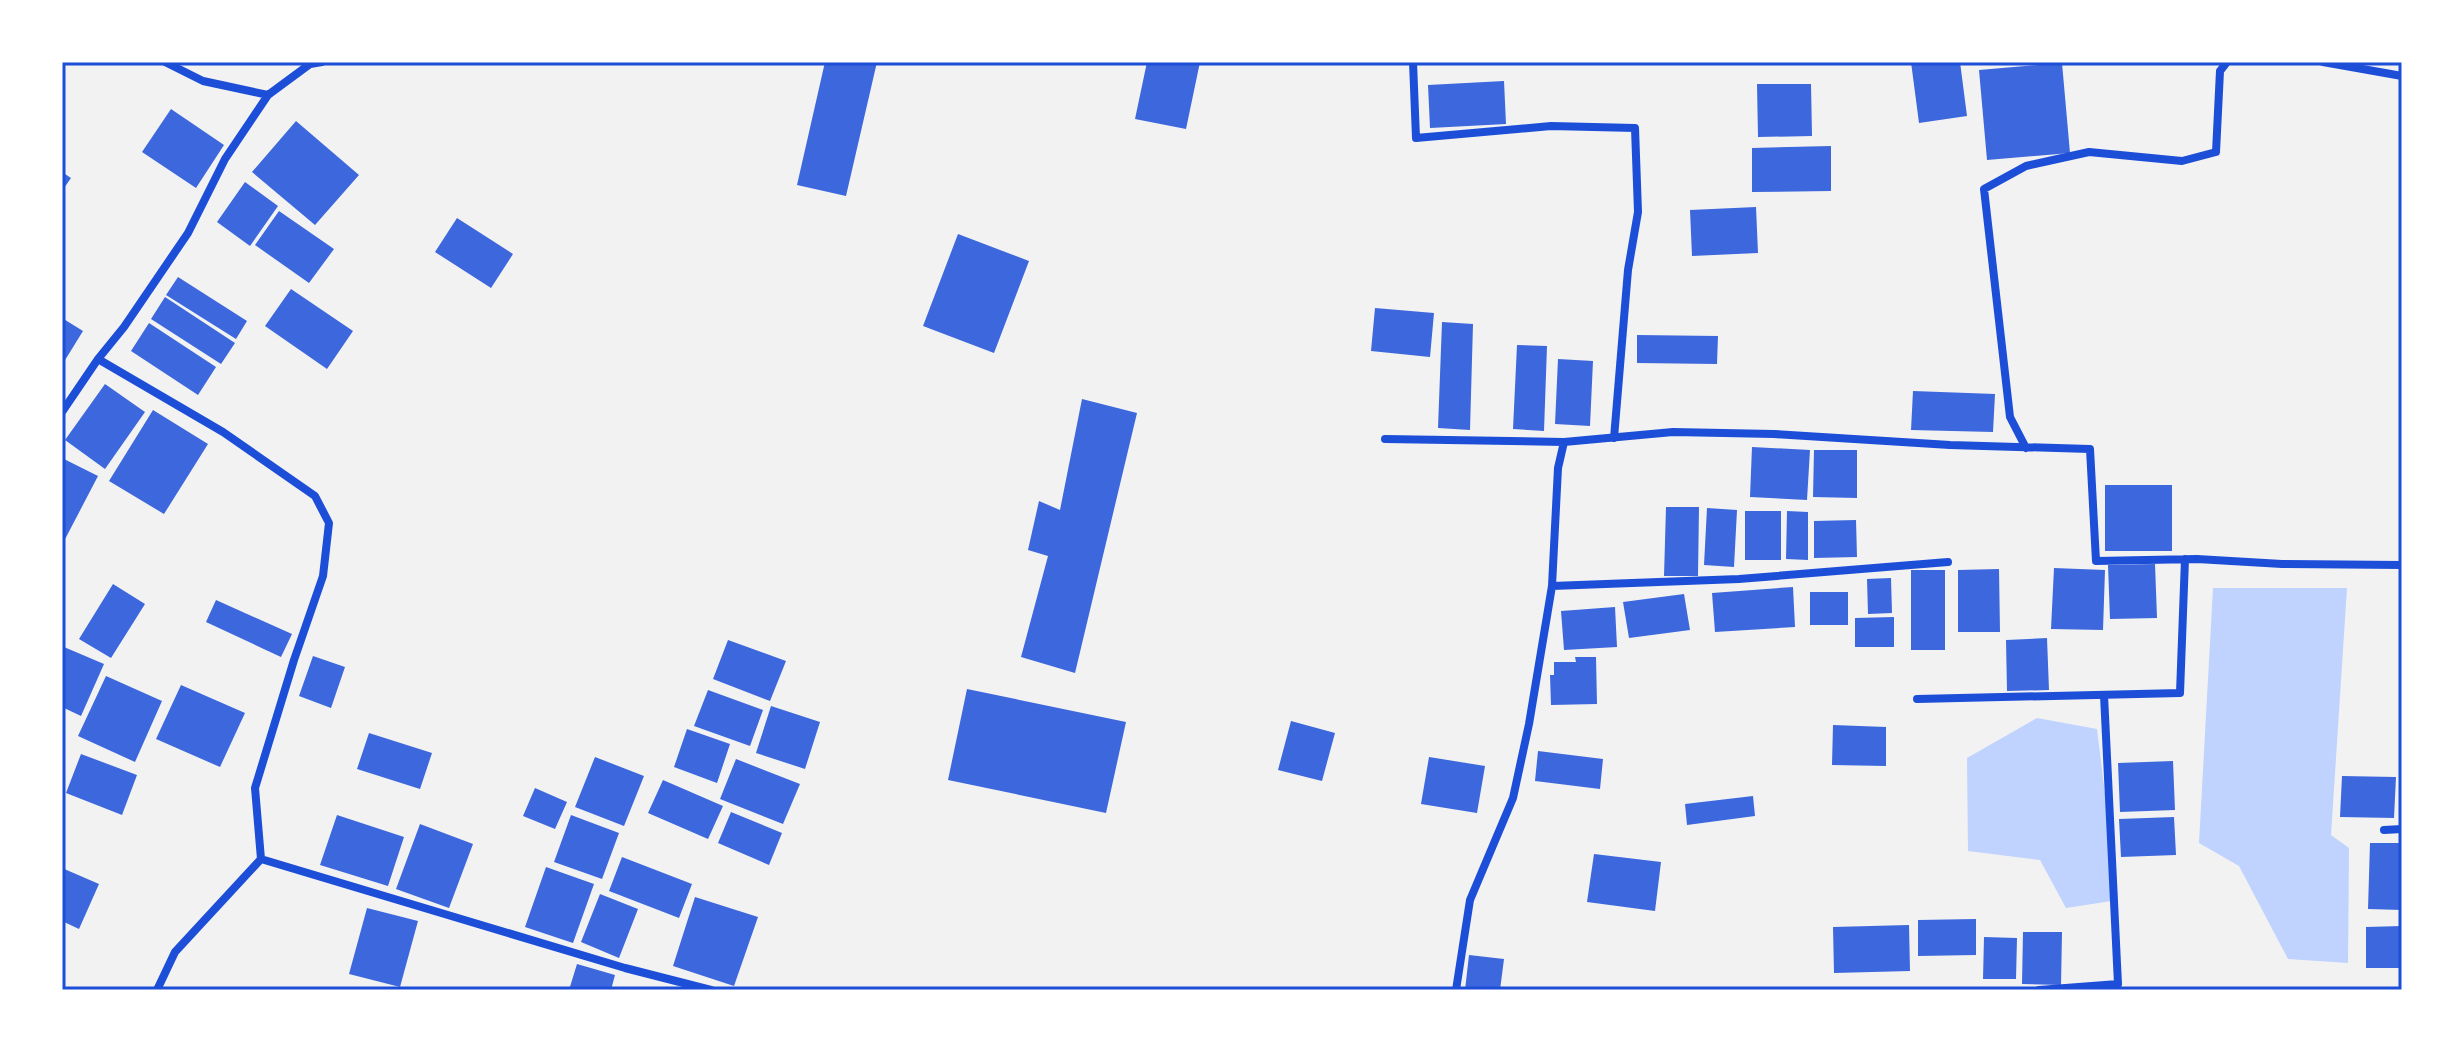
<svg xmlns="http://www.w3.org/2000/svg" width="2464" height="1052" viewBox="0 0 2464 1052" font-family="Cabin,sans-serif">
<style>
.water{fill:#bfd3fe}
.building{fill:#3d67dc}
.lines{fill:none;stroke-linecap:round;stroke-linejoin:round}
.minor{stroke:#1d4ed8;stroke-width:8}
.neatline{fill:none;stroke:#1d4ed8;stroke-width:3}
</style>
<rect width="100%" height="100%" fill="#f2f2f2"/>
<path class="water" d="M2213,588h134l-16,247 18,13 -1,115 -60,-4 -49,-93 -40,-23z
M2037,718l60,11 21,171 -52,8 -26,-48 -72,-9 -1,-93z"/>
<path class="building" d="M825,62h52l-31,134 -49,-11z
M1147,62h53l-14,67 -51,-10z
M1911,62h49l7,54 -48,7z
M2062,63l8,90 -83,7 -8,-90z
M1504,81l2,43 -76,4 -2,-43z
M1757,84h54l1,52 -54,1z
M171,109l53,36 -28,43 -54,-36z
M296,121l63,54 -44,50 -63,-53z
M1831,146v45l-79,1v-44z
M62,172l9,6 -9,13z
M245,182l33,24 -28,40 -33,-24z
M1756,207l2,46 -66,3 -2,-46z
M279,211l55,38 -25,34 -54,-38z
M457,218l56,36 -22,34 -56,-36z
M958,234l71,27 -35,92 -71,-27z
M178,277l69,44 -11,18 -70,-44z
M291,289l62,42 -26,38 -62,-43z
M165,297l70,46 -14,21 -70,-45z
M1375,308l59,5 -4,44 -59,-6z
M62,318l21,13 -21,34z
M1442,322l31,2 -3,106 -32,-2z
M149,323l67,44 -18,28 -67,-44z
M1637,335l81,1 -1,28 -80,-1z
M1517,345l30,1 -3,85 -31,-2z
M1558,359l35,2 -3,65 -35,-2z
M105,384l40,28 -40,57 -40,-29z
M1913,391l82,3 -2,38 -82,-2z
M1082,399l55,14 -62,260 -54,-16 27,-101 -20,-6 11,-49 21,9z
M153,410l55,34 -44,70 -55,-33z
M1752,447l58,3 -3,50 -57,-3z
M1814,450h43v48l-44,-1z
M62,458l36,18 -36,69z
M2105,485h67v66h-67z
M1666,507h33l-1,69h-34z
M1707,508l30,2 -3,57 -30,-2z
M1745,511h36v49h-36z
M1787,511l21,1v48l-22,-1z
M1856,520l1,37 -43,1v-37z
M2155,564l2,54 -47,1 -2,-54z
M2054,568l51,2 -2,60 -52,-1z
M1999,569l1,63h-42v-62z
M1911,570h34v80h-34z
M1891,578l1,35 -24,1 -1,-35z
M113,584l32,20 -34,54 -32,-19z
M1793,587l2,40 -80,5 -3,-39z
M1810,592h38v33h-38z
M1684,594l6,36 -61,8 -6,-36z
M216,600l76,34 -11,23 -75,-35z
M1615,607l2,40 -53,3 -3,-39z
M1894,617v30h-39v-29z
M2047,638l2,52 -42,1 -1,-51z
M728,640l58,21 -16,40 -57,-22z
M64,647l40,17 -23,52 -19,-9z
M313,656l32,11 -14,41 -32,-12z
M1575,657h21l1,47 -46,1 -1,-30h4v-13h22z
M106,676l56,25 -27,61 -57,-26z
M181,685l64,28 -25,54 -64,-28z
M967,689l159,33 -20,91 -158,-33z
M708,690l55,20 -13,36 -56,-20z
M771,706l49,16 -15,47 -49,-16z
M1291,721l44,12 -13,48 -44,-11z
M1833,725l53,2v39l-54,-1z
M687,729l43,15 -13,39 -43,-16z
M369,733l63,20 -12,36 -63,-20z
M1538,751l65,8 -3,30 -65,-8z
M81,754l56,21 -15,40 -56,-22z
M595,757l49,19 -20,50 -49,-19z
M1429,757l56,9 -8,47 -56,-9z
M736,759l64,25 -17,40 -63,-25z
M2173,761l2,49 -55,2 -2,-49z
M2342,776l54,1 -2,41 -54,-1z
M663,780l60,26 -15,33 -60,-26z
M535,788l32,14 -12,27 -32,-13z
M1753,796l2,20 -68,9 -2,-21z
M731,812l51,21 -13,32 -51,-22z
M337,815l67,22 -16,49 -68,-21z
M571,815l48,18 -17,46 -48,-17z
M2174,817l2,38 -55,2 -2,-38z
M420,824l53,20 -24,64 -53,-19z
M2370,843h32v67l-34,-1z
M1594,854l67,8 -6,49 -68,-9z
M622,857l70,27 -13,34 -70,-27z
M546,867l48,17 -21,59 -48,-16z
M62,868l37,16 -20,45 -17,-8z
M600,894l38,15 -19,49 -38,-16z
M695,897l63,20 -24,69 -61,-20z
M367,908l51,13 -18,66 -51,-13z
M1976,919v36l-58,1v-36z
M1909,925l1,46 -76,2 -1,-46z
M2402,926v42h-36v-41z
M2023,932h39l-1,53 -39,-1z
M1984,937l33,1 -1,41h-33z
M1469,955l35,4 -4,31h-35z
M577,964l38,11 -4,15h-42z"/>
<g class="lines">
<path class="minor" d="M1413,62l3,76 135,-12 84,2 3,84 -10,58 -14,168
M2323,62l79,14
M268,95l42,-31 12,-2
M98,359l26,-32 64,-94 37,-74 43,-64 -65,-14 -38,-19
M62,412l36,-53 125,73 92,64 14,27 -6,53 -29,84 -39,128 6,71 364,109 86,22
M1385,439l179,3
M2026,448l-16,-31 -26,-228 42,-23 63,-14 93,9 34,-9 4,-81 7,-9
M1552,586l187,-7 209,-17
M1917,699l263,-6 5,-134
M2384,830l18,-1
M157,990l18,-38 86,-93
M1456,990l14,-90 43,-102 16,-74 23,-138 6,-118 6,-26 109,-10 101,2 176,11 140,4 6,112 101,-2 85,5 120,1
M2039,990l79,-6 -14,-289"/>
</g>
<rect width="2464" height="1052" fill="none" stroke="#ffffff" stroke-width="128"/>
<rect x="64" y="64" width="2336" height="924" class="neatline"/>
</svg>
